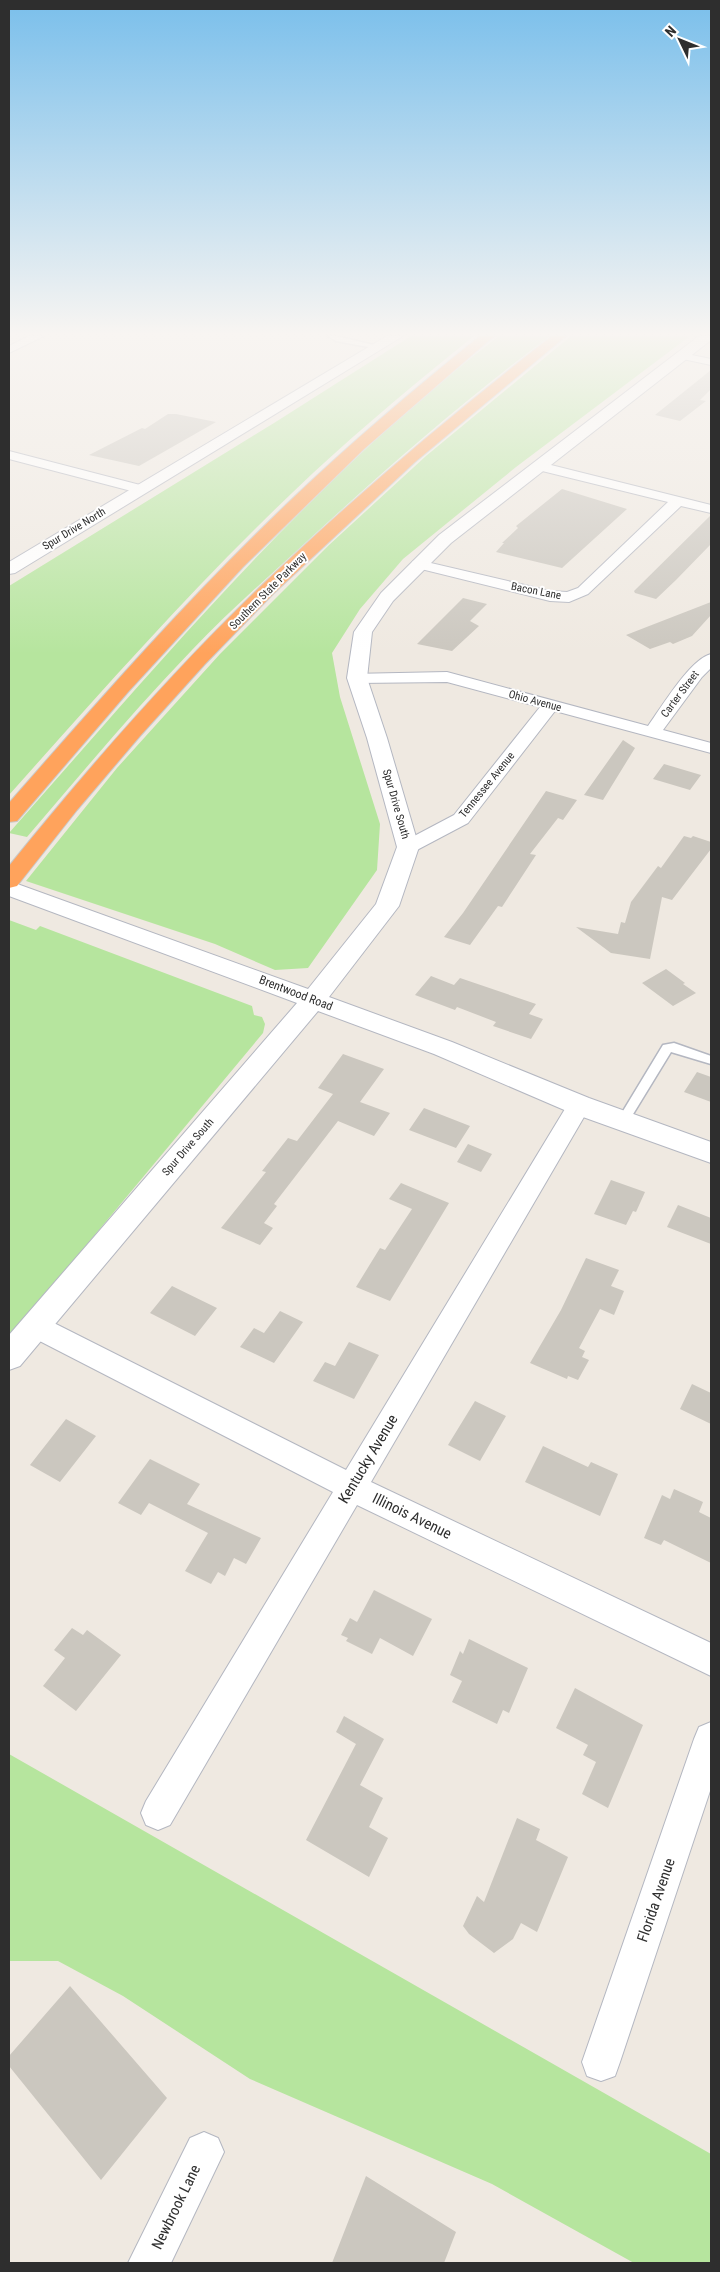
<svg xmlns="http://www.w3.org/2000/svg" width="720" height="2272" viewBox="0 0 720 2272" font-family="'Roboto Condensed',sans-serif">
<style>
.green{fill:#b6e59e}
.building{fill:#cbc7bf}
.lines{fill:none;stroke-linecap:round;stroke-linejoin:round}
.lane-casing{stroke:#b4b7c1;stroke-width:3}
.street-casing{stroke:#b4b7c1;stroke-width:2}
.secondary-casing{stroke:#b4b7c1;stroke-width:2}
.highway-casing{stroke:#c9c9c9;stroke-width:2}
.lane{fill:#fff;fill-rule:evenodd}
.street{fill:#fff;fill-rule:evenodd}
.secondary{fill:#fff;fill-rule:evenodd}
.highway{fill:#ffa35c;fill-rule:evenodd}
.labels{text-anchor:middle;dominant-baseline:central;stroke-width:4;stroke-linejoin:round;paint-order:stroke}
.far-street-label{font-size:11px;fill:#2e2e2e;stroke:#fff}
.street-label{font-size:12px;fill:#2e2e2e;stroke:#fff}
.near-street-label{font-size:15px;fill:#2e2e2e;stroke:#fff}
</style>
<rect width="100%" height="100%" fill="#efe9e1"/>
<path class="green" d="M411,336h63c-55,44 -109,89 -161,137 -108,101 -206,212 -304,322v-209l265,-163z
M499,336h51c-82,61 -159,128 -234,197 -42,39 -85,76 -124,117 -58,60 -111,124 -165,187l-18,-4c154,-174 304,-355 490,-497z
M571,336h119l-174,131 -113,92 -43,50 -28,44 8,44 40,127 -3,46 -69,98 -33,2 -60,-26 -189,-63 91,-113 103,-114 109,-109 97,-89z
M9,920l27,10 4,-4 212,80 2,9 8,2 3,7 -2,9 -254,305z
M9,1754l702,400v109h-77l-142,-79 -242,-105 -127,-83 -65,-35h-49z"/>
<path class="building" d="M711,370v19l-11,11 6,1 -26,20 -25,-6z
M168,414h8l40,8 -77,44 -50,-11 53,-27 3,1z
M562,489l65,20 -65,59 -66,-16 8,-9h-2l16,-15 -2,-2z
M711,515v29l-35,36 -20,19 -21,-6 -1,-2z
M463,598l24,6 -17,17 9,5 -27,25 -35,-7z
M711,602v13l-19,21 -19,8 -3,-2 -20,7 -24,-14z
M623,740l12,8 -32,52 -19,-5z
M664,764l37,11 -11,15 -37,-11z
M546,791l31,9 -14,20 -5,-2 -28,36 6,1 -34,52 -4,-1 -28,39 -26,-8 19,-24z
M684,836l7,2 2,-2 18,6v7l-39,51 -10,-3 -12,62 -39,-6 -35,-26 42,7 3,-12 4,1 6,-21 27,-36 3,2z
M666,969l19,14 -2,1 13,9 -23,13 -31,-23z
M431,976l23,9 6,-7 76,26 -7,10 14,5 -12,20 -38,-13 3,-4 -39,-15 -2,3 -40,-15z
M343,1054l41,15 -24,33 30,11 -16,23 -36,-15 -64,83 3,2 -13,17 9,5 -13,17 -39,-17 45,-56 -4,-1 26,-33 9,3 36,-47 -15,-6z
M697,1072l14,5v25l-27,-10z
M424,1108l46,18 -14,22 -47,-18z
M468,1144l24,10 -11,18 -24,-10z
M611,1180l34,12 -9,20 -3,-1 -7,14 -32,-11z
M401,1183l48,20 -59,98 -34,-14 24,-39 5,2 27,-41 -23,-10z
M678,1205l33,13v26l-44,-17z
M586,1258l33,12 -8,16 13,5 -10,24 -14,-6 -21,39 6,3 -3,6 7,3 -11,20 -10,-4 -1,3 -37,-16 31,-53z
M172,1286l45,22 -22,28 -45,-23z
M280,1311l23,11 -29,41 -34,-16 14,-19 10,5z
M349,1342l30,13 -25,44 -41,-18 12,-19 10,4z
M692,1384l19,9v31l-31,-15z
M475,1401l31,15 -26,45 -32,-16z
M66,1419l30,17 -36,46 -30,-17z
M543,1446l45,21 3,-5 27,12 -18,42 -75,-34z
M150,1459l50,25 -13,20 74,34 -15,26 -12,-6 -9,18 -7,-4 -7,12 -26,-13 23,-38 -59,-30 -8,12 -23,-12z
M674,1489l29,13 -4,10 12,6v45l-47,-23 -3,5 -17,-7 18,-43 8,4z
M374,1590l58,29 -19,37 -33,-18 -8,16 -26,-13 2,-3 -7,-3 9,-17 7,4z
M72,1628l11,7 4,-5 34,25 -45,56 -33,-25 22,-28 -11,-8z
M469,1639l59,29 -19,45 -6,-3 -6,14 -45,-22 10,-21 -12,-6 10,-24 3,3z
M575,1688l68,37 -35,83 -26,-14 14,-32 -13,-7 5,-10 -32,-17z
M344,1716l40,23 -24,46 23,13 -14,29 19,11 -19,39 -63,-37 50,-96 -20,-12z
M517,1818l23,11 -4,11 32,17 -31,75 -16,-9 -8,16 -19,14 -25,-19 -6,-8 14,-30 7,6z
M70,1986l97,112 -66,82 -92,-114v-10z
M366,2176l90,56 -12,31h-112z"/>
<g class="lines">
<defs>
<path id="lane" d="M328,336h8l46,11 -3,2 -43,-8z
M674,1043l37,13v8l-40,-12 -44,72h-8l-2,-3 46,-76z"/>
<path id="street" d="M29,336h15l-35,17v-7z
M682,353l29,6v6l-33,-7 -2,-2z
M9,451l135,35 2,3 -7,4 -130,-34z
M539,462l172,43v8l-30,-7 -93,88 -19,8 -19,-1 -137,-34 -2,-3 2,-3 5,-1 132,31 17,1 11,-4 90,-86 -134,-33 -2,-3 2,-3z
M711,654v14l-9,9 -39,53 48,13v10l-156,-42 -87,112 -53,28 -7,2 -7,-2 -3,-4 3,-4 53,-28 86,-108 -93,-25 -90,1 -6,-1 -2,-4 2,-4 96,-2 201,54c13,-18 42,-67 63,-72z
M579,1097l8,2 4,6 -220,377 340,161v33l-354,-171 -187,320 -12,5 -12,-5 -5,-12 5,-12 187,-309 -307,-158 -4,-8 4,-8 9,-3 9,3 302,152 225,-371z
M711,1722v66l-91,274 -5,14 -14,5 -14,-5 -5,-14 112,-323 5,-12z
M204,2132l14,6 6,14 -53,111h-43l62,-125z"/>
<path id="secondary" d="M387,336h16l-388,237 -6,1v-12z
M699,336h12v4l-260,203 -58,58 -21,31 -5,46 20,60 32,109 -20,59 -70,91 123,45 137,56 122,44v21l-142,-51 -135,-58 -116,-43 -298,355 -11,4v-35l288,-332 -288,-107v-15l299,108 68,-85 21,-57 -30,-109 -20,-60 7,-46 27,-39 58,-58z"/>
<path id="highway" d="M480,336h14l-130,113 -121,118 -115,125 -111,129 -8,1v-19c91,-104 182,-208 283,-304 60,-57 123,-111 188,-163z
M552,336h14l-151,126 -142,132 -68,70 -65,72 -63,74 -60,76 -8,2v-22c79,-98 162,-193 253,-281 92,-88 189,-170 290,-249z"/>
</defs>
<use href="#lane" class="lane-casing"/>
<use href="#street" class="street-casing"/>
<use href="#secondary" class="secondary-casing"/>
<use href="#highway" class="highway-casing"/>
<use href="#lane" class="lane"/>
<use href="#street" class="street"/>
<use href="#secondary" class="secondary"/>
<use href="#highway" class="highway"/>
</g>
<linearGradient id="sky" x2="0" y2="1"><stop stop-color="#7abfeb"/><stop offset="0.51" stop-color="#f8f5f2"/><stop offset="1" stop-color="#f8f5f2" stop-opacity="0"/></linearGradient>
<rect width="720" height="654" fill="url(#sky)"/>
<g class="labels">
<g class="far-street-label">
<text transform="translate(74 529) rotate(-31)">Spur Drive North</text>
<text transform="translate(268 591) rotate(-45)">Southern State Parkway</text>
<text transform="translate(536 591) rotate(11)">Bacon Lane</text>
<text transform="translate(680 694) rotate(-53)">Carter Street</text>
<text transform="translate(535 701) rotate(15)">Ohio Avenue</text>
<text transform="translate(487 785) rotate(-51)">Tennessee Avenue</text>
<text transform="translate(396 804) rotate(74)">Spur Drive South</text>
<text transform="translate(188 1147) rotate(-49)">Spur Drive South</text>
</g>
<g class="street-label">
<text transform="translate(296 993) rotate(21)">Brentwood Road</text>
</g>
<g class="near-street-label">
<text transform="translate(368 1459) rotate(-59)">Kentucky Avenue</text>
<text transform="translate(412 1516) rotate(26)">Illinois Avenue</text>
<text transform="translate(656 1900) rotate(-71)">Florida Avenue</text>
<text transform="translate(176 2207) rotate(-64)">Newbrook Lane</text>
</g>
</g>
<rect width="720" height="2272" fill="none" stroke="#2e2e2e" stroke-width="20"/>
<g transform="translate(680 40) rotate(313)" stroke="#ffffff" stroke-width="4" paint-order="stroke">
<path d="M0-4L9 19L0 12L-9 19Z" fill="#2e2e2e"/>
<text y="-8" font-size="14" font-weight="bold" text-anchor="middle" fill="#2e2e2e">N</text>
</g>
</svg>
